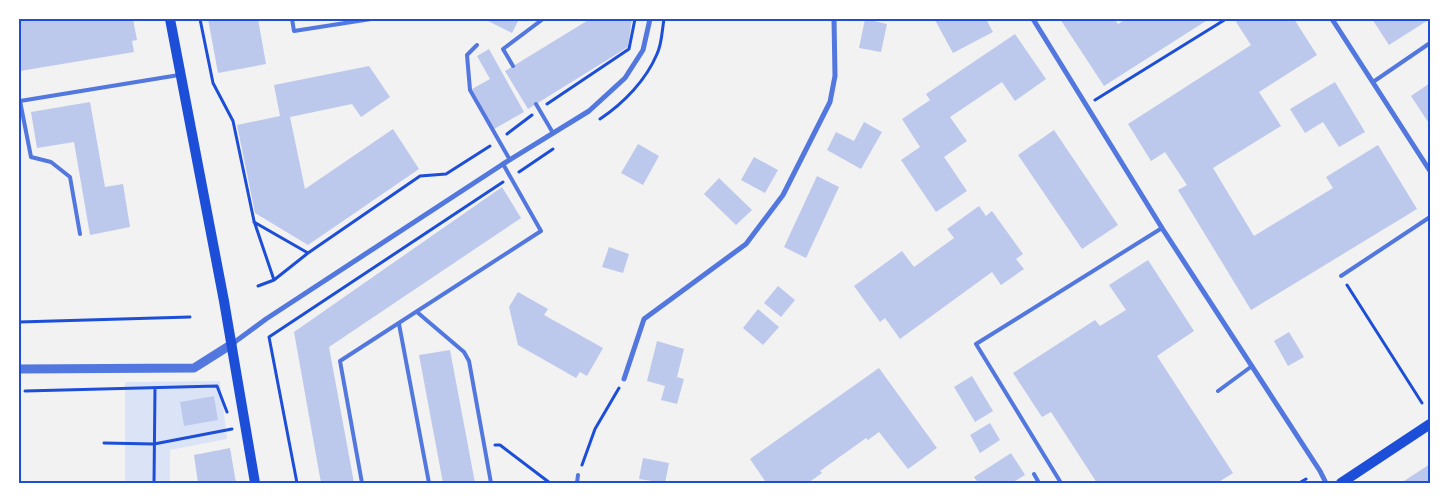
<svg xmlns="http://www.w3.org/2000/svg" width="1449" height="502" viewBox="0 0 1449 502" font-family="Barlow,sans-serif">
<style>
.green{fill:#dbe4f7}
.building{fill:#bdc9ec}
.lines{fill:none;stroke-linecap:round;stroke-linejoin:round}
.path{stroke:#1d4ed8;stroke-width:3}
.service{stroke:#5277de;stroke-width:4}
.minor{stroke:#5277de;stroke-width:5}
.tertiary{stroke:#5277de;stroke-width:9}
.secondary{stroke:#1d4ed8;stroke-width:10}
.neatline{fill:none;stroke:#1d4ed8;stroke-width:2}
</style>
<rect width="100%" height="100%" fill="#f2f2f2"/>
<path class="green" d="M220,381l7,58 -57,11v33h-45v-101z"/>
<path class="building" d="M19,19h114l4,21 -5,1 2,11 -114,19z
M208,19h50l8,45 -48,9z
M484,19h35l-7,14z
M590,19h42l-4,28 -100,62 -23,-38z
M865,19l22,5 -6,28 -22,-4z
M938,19h48l7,13 -40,21 -18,-33z
M1060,19h54l4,5 8,-5h83l-105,67z
M1240,19h54l23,36 -58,37 22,34 -68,42 41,68 79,-48 -7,-11 52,-32 39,64 -166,101 -73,-120 9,-5 -22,-33 -14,9 -23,-37 123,-79 -15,-23z
M1372,19h58l-41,26z
M1015,34l31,45 -31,22 -13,-19 -52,35 17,24 -23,16 23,34 -31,21 -35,-52 19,-13 -18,-28 28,-19 -4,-6z
M489,49l35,63 -30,17 -22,-40 18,-10 -13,-23z
M369,66l21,31 -29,20 -9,-13 -62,13 15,72 88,-60 26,40 -111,76 -53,-32 -18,-88 43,-9 -6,-31z
M1335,82l30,50 -26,15 -16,-25 -18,11 -15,-24z
M1430,83v42l-19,-29z
M90,102l15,85 18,-3 7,43 -40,8 -16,-93 -37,6 -6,-36z
M864,122l18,10 -21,37 -34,-19 9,-18 18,9z
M1054,130l64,95 -36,24 -64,-94z
M638,144l21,12 -16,29 -22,-12z
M754,157l24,13 -13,23 -24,-13z
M817,176l22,11 -33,71 -22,-11z
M719,178l33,32 -16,15 -32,-31z
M502,187l19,31 -192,129 25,136h-33l-27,-151z
M979,206l7,10 6,-5 31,43 -7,5 8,10 -23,16 -9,-13 -92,67 -15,-21 -5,4 -26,-36 48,-35 12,16 40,-29 -7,-9z
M609,247l20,7 -6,19 -21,-6z
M1148,260l46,71 -37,25 76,117 -16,10h-120l-46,-71 -9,5 -29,-44 82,-53 5,6 26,-16 -17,-25z
M778,286l17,14 -14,17 -17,-14z
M518,292l30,17 -4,6 59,33 -16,28 -7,-4 -4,6 -58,-33 -9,-38z
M758,309l21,18 -16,18 -20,-17z
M1289,332l15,25 -16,9 -14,-25z
M657,341l27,8 -7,28 7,2 -7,25 -16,-4 4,-14 -18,-5z
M450,350l25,133h-32l-24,-128z
M879,368l58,80 -29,21 -29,-37 -11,8 -2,-2 -46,33 2,2 -14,10h-46l3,-2 -15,-22z
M972,376l21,35 -18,11 -21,-35z
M214,396l4,24 -34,6 -4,-24z
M19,409h2l-1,22h-1z
M990,423l10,17 -20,13 -10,-18z
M230,448l6,35h-38l-4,-28z
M1011,453l14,22 -13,8h-34l-4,-6z
M643,458l26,5 -4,20 -26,-4z
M1430,464v19h-29z"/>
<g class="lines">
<path class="path" d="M200,19l13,64 20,38 21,100 20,59
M1095,100l131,-81
M547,104l82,-55 6,-30
M600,119c24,-16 46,-39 57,-65 5,-10 5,-24 7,-35
M507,134l25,-19
M519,172l34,-23
M254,222l54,31
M1347,285l75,118
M258,286l16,-6 34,-27 112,-77 26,-2 44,-28
M19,322l171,-5
M25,391l192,-5 10,26
M104,443l50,1 78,-15
M495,445h5l50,38
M582,465l13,-36 24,-41
M154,483l1,-95
M297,483l-28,-146 234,-155
M1299,483l7,-4"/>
<path class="service" d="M292,19l2,12 77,-12
M477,45l-10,10 3,35 40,70
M513,66l-10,-17 40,-30
M1373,82l57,-39
M536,104l17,29
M80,234l-10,-57 -19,-15 -20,-5 -11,-56 159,-26
M1341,276l89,-59
M417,312l47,40 5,9 22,122
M399,324l30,159
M1218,391l34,-25
M1034,474l5,9
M362,483l-22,-122 201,-130 -38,-67
M577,483l1,-8
M1061,483l-85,-139 186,-116"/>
<path class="minor" d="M1033,19l129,209 158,243 6,12
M1332,19l98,152
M232,344l34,-25 237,-155 86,-53 36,-33 18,-28 7,-31
M624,379l20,-60 102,-75 37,-49 47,-93 5,-26 -1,-57"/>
<path class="tertiary" d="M19,369l175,-1 38,-24"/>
<path class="secondary" d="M170,19l54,282 31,182
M1341,483l89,-59"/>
</g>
<rect width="1449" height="502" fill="none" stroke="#ffffff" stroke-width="40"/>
<rect x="20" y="20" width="1409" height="462" class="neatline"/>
</svg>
